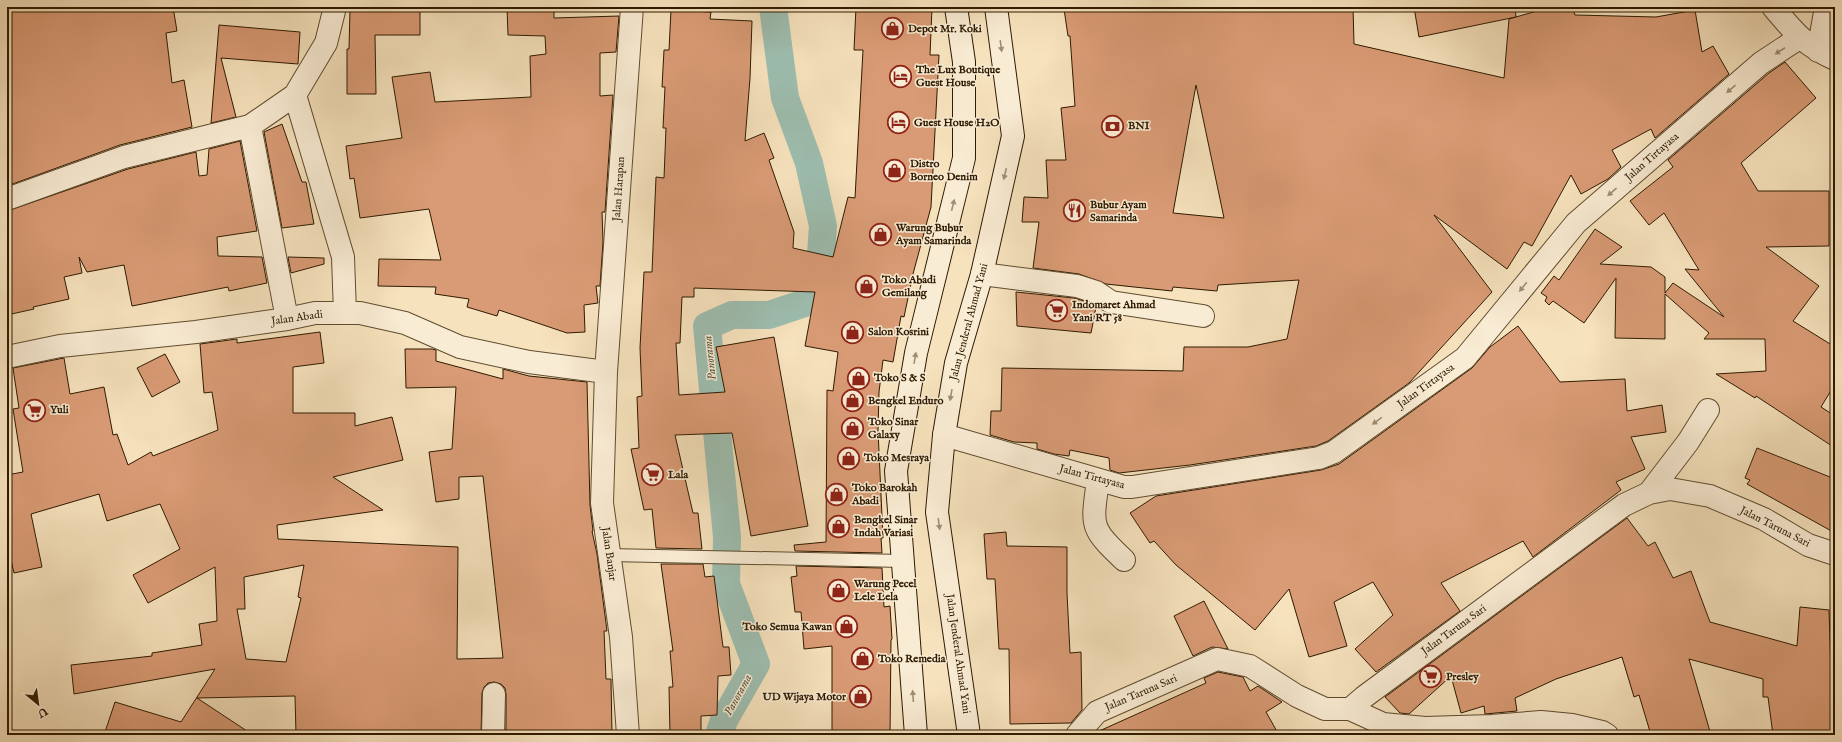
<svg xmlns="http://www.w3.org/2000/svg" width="1842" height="742" viewBox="0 0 1842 742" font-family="'IM FELL English',serif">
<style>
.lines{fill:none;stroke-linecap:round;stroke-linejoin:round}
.canal{stroke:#9dbeb0;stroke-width:28}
.building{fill:#d99b75;stroke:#2e1a00;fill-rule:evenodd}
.lane-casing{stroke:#604c2f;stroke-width:14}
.street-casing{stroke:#604c2f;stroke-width:24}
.secondary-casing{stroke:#2e1a00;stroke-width:24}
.lane{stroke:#f9ecd4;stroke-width:12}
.street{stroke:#f9ecd4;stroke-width:22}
.secondary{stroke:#f9ecd4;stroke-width:22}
.oneway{fill:#9e8e75}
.labels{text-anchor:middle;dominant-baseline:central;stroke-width:3;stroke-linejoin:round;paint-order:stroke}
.poi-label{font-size:11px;font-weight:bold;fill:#2e1a00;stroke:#f9ecd4;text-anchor:start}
.street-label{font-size:11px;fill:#2e1a00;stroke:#f9ecd4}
.water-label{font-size:12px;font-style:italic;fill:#55533e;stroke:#f9ecd4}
</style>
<rect width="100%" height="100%" fill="#f6e2bd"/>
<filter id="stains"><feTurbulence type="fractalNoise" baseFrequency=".005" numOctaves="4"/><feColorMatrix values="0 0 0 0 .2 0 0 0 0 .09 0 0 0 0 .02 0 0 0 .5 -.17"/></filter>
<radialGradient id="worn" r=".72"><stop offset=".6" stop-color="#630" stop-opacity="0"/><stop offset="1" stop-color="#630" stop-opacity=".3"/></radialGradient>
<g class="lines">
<path class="canal" d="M719,735l5,-15 32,-56 -30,-80 1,-47 -20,-211 25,-11h37l36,-12 15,-34 3,-43 -14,-63 -24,-65 -12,-91"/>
</g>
<path class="building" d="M7,7h166l4,24 -11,2 6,50 12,-3 8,47 -72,18 -113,41z
M507,7h47v11l65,-2 -3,36 -16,1v43l13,-1 -8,117h-3l1,30 -3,44h-4l2,17 -14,2 1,27 -18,1 -68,-23 -2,6 -30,-9 2,-8 -34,-5 1,-7 -58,-1 1,-27 62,1 -12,-51 -69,9 -6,-40 -4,1 -4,-33 56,-8 -10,-61 38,-5 5,30 96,-5 -1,-41 16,-2 -1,-18 -37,-1z
M856,7l76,1 -2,47h9l-8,152 -18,67 -9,43 -3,-1 -8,46 -10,-2 -4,32 -1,38 5,108h-2l1,15 -87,-2 -1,-6 32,-3 1,-152 6,1 5,-39 -33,-6 10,-54 -121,-4v9h-12l-2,46h-4l3,52 46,-3 -9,-45 58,-10 34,189 -57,10 -19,-103 -57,2 18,78h5l4,36 -46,-1 -4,-39 -8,1 -13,-61 8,-1 -2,-51 5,-1 -2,-48 4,-76h8l4,-95 8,1 2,-50h-3l2,-41h-3l2,-37h5l2,-40 40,2 -1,7 42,2 -2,57 -5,63 19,-8 10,25 -5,2 25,72 -1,16 40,9 15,-60 7,1 8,-148h-9z
M1081,7h272l1,37 150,34 5,-59 42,-12h21l3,8 81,2 39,-7 7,42 11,-6 16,28 -74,64 -4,-9 -39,21 9,17 -13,12 -27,15 -10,-19 -39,71 -8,-4 -17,27 -73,-54 58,77 -83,91 -81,58 -12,5 -126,19 -71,8 -9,-3 -1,-12 -39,-8 -1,6 -15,-2 -17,-5v-6l-23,-1 -24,-7 1,-24h10l1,-43 181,3 1,-24h64l39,-8 12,-59 -81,5 -1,6 -44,-4 -1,4 -66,-7 -27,-10 -46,-6 6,-46h-17l2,-25 24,1 -2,-38h20l-5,-52 14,-2 -5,-70h-2l-4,-27zM1196,85l28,133 -51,-5z
M1414,7h101l1,10 -97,20z
M350,10h70v25h-45l1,59h-29v-45h2z
M219,25l81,7 -2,32 -77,-6 15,59 -25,6z
M1785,62l31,36 -75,65 17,28h71v55l-63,1 53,39 -26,35 42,26v37l-14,23 14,9v32l-79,-52 -1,2 -39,-24 50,-3 -1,-32h-61l5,-6 -44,-39v45l-50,-1 1,-60 -32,45 -31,-22 -4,4 -4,-4 2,-4 -6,-4 13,-17 5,4 36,-51 27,18 -22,17 51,3 14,10v16l8,-10 51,34 -39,-48 14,1 -35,-57 -15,12 -19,-24 43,-34 -5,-7 101,-87z
M282,124l20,58h4l8,42 -32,4 -18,-96z
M240,141l17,90 -40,6 1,19 44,1 5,26 -38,8 -1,-4 -96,19 -8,-41 -37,7 -8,-15 3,16 -18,4 5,22 -36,8 1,2 -27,6v-104l121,-42 68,-17 3,24 8,-1 2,-26z
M288,257l36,1v6l-33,9z
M1016,292l58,6 17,5 5,4 -5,26 -74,-7z
M1518,326l42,56 65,-3 2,32 35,-6 4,27 -35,5 14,32 -29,13 5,8 -88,67 -10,-16 -82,42 19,28 -84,61 -21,-23 38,-34 -20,-33 -39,20 13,44 -38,11 -20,-68 -34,41 -79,-65 -22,-24 -4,2 -20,-30 26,-17 165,-26 18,-6 133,-96 18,-21z
M320,332l4,31 -31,4v46h62v13l37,-9 11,43 -70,17 50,33 -106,15 1,14 180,8 -1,112 46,-1 -20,-182 -24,1v22l-23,3 -7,-50 23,-3 4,-62 -50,1 -1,-39h27l4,1v11l67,18v-10l26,7 58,6 3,123 3,26h-1l5,23 10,77h-3l2,48h5l1,56h-106v-41l-1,-6 -4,-4 -7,-2 -6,1 -4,4 -2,6 -1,42h-185l-1,-39 -98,2 56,37h-149l11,-33 66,20 34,-53 -141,25 -3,-29 81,-9v-3l50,-8 -3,-21 18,-3 -2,-54 -67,36 -15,-28 47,-26 -20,-45 -53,17 -8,-27 -68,20 11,53 -28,6 -7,-31v-67l16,-3 -10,-63 6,-1 -6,-40 51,-10 6,36 34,-7 9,48 4,-1 11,31 23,-13 2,4 65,-26 -6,-38 -8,1 -4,-49 37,-5v4zM304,565l-6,32 3,1 -15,64 -40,-3 -9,-50h8l-1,-32z
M165,354l15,28 -28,15 -15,-29z
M1757,448l78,31v54l-88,-49 3,-4 -5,-2z
M1627,518l21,28 7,-4 18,36 18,-7 19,51 87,24 3,-39 29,3 3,93 3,-1v33h-62l-5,-38h-5v-18l-74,-20 22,76h-60l-12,-40 -5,2 -12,-40 -66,22 -41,19 2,13 -32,3 -1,-8 -23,7 -10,-37 -42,38 -9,-1 -15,-16z
M1006,532l1,14 60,1v46l3,60 11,-1 1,58 -11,13 -61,1 -1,-75h-10l-4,-70h-8l-3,-45z
M661,564h42l2,13 9,-1 9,71h6l2,28 -13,1 -1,39 -16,1v19h-31l-1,-48h4l-3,-36h3z
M796,566l86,2 2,39 6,-1 2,33 -1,1 -1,95h-58v-89l-28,3 -3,-37h-6l-4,-35 6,-1z
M1204,601l24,48 -16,-2 -19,9 -19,-40z
M1218,672l25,5 7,14 8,-5 24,16 -16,10 13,23h-185l3,-3 109,-49 -2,-5z"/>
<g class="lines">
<defs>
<path id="lane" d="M609,555l294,6"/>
<path id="street" d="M1773,7c21,25 31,38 62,52
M1818,51l8,-44
M295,95l48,162 2,56
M7,199l117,-42 126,-31
M982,274l95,12 19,6 15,10 92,14
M287,319l-37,-193 45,-31 31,-52 9,-36
M7,357l53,-11 136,-14 91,-13 28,-6h45l45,10 55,24 69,15 77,10
M944,435l180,52h8l187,-29 15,-6 131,-94 111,-135 185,-160 38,-25
M1098,480c-6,46 -9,47 26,80
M1649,493l39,-51 20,-32
M1350,709l33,15 42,4 66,-2 50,-4 31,3 30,7 5,3
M493,735l1,-41
M628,735l-7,-98 -19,-134 4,-131 26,-365
M1077,735l20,-23 120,-53 33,7 47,30 28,13h25l14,-12 260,-192 25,-12 21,-4 40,7 54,23 44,26 27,9"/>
<path id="secondary" d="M916,735l-20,-264 20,-118 48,-195v-96l-8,-55
M969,735l-32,-223 7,-77 12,-72 26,-89 31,-138 -17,-129"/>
</defs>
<use href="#lane" class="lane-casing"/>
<use href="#street" class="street-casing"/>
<use href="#secondary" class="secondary-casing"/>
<use href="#lane" class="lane"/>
<use href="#street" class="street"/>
<use href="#secondary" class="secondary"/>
</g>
<defs><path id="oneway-solid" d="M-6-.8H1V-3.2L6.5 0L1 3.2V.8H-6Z"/></defs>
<g class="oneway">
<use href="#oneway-solid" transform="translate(1001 46) rotate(82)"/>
<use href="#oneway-solid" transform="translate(1780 51) rotate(147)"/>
<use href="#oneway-solid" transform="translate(1731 89) rotate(139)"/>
<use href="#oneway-solid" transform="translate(1005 174) rotate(103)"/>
<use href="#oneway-solid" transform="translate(1612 192) rotate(139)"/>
<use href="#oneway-solid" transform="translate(953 205) rotate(-76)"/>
<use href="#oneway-solid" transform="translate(1523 287) rotate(129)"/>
<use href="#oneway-solid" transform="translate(915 358) rotate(-80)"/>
<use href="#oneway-solid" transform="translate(951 395) rotate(100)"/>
<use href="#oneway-solid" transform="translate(1377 421) rotate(144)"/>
<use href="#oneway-solid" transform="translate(939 524) rotate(82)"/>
<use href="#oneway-solid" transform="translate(913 696) rotate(-94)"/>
</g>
<defs>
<symbol id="shop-ring" viewBox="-11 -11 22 22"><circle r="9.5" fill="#f9ecd4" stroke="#8f2418" stroke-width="1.5"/><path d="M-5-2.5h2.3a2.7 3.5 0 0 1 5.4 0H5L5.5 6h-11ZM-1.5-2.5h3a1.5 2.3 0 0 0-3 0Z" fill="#8f2418"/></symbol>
<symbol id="hotel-ring" viewBox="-11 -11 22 22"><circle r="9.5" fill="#f9ecd4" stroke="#8f2418" stroke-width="1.5"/><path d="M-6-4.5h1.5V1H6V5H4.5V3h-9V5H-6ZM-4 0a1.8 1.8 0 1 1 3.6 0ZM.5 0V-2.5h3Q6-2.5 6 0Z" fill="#8f2418"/></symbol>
<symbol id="bank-ring" viewBox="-11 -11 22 22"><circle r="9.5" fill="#f9ecd4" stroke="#8f2418" stroke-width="1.5"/><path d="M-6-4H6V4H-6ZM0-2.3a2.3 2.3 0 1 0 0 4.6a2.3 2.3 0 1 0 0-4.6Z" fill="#8f2418"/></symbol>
<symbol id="restaurant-ring" viewBox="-11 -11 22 22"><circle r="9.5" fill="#f9ecd4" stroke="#8f2418" stroke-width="1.5"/><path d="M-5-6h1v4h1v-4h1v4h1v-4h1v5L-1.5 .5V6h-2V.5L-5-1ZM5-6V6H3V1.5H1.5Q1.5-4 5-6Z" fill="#8f2418"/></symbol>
<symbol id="supermarket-ring" viewBox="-11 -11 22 22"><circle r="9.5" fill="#f9ecd4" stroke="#8f2418" stroke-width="1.5"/><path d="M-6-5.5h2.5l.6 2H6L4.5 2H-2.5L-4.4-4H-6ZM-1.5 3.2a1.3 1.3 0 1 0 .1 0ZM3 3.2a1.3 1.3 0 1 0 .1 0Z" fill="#8f2418"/></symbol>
</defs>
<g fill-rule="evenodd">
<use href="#shop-ring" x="880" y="16" width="25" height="25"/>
<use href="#hotel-ring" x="888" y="64" width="25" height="25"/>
<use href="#hotel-ring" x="886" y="110" width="25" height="25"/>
<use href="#bank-ring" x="1100" y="114" width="25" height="25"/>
<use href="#shop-ring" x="882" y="158" width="25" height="25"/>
<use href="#restaurant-ring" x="1062" y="198" width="25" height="25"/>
<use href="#shop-ring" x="868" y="222" width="25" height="25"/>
<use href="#shop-ring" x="854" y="274" width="25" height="25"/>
<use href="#supermarket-ring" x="1044" y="298" width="25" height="25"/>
<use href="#shop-ring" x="840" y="320" width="25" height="25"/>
<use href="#shop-ring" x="846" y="366" width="25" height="25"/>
<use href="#shop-ring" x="840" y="388" width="25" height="25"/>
<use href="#supermarket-ring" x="22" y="398" width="25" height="25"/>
<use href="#shop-ring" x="840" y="416" width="25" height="25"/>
<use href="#shop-ring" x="836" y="446" width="25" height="25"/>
<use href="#supermarket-ring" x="640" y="462" width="25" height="25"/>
<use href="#shop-ring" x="824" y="482" width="25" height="25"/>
<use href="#shop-ring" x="826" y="514" width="25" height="25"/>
<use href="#shop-ring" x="826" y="578" width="25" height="25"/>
<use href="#shop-ring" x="834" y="614" width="25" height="25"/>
<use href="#shop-ring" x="850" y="646" width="25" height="25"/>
<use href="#supermarket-ring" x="1418" y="664" width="25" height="25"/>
<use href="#shop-ring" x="848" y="684" width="25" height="25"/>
</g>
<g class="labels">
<g class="poi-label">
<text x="908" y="29">Depot Mr. Koki</text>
<text x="916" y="70">The Lux Boutique<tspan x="916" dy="13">Guest House</tspan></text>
<text x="914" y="123">Guest House H2O</text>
<text x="1128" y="126">BNI</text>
<text x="910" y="164">Distro<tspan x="910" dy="13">Borneo Denim</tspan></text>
<text x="1090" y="205">Bubur Ayam<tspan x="1090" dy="13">Samarinda</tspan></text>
<text x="896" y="228">Warung Bubur<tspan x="896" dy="13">Ayam Samarinda</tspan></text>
<text x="882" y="280">Toko Abadi<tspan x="882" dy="13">Gemilang</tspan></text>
<text x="1072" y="305">Indomaret Ahmad<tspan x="1072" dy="13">Yani RT 58</tspan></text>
<text x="868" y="332">Salon Kosrini</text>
<text x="874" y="378">Toko S &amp; S</text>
<text x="868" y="401">Bengkel Enduro</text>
<text x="50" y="410">Yuli</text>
<text x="868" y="422">Toko Sinar<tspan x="868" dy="13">Galaxy</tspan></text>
<text x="864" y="458">Toko Mesraya</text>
<text x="668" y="475">Lala</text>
<text x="852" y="488">Toko Barokah<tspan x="852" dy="13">Abadi</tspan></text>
<text x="854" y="520">Bengkel Sinar<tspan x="854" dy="13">Indah Variasi</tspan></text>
<text x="854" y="584">Warung Pecel<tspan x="854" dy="13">Lele Lela</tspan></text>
<text x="832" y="627" text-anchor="end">Toko Semua Kawan</text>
<text x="878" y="659">Toko Remedia</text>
<text x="1446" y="677">Presley</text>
<text x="846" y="697" text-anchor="end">UD Wijaya Motor</text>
</g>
<g class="street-label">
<text transform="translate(1652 157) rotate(-41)">Jalan Tirtayasa</text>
<text transform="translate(619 189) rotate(-86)">Jalan Harapan</text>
<text transform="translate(297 318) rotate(-8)">Jalan Abadi</text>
<text transform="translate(969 322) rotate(-75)">Jalan Jenderal Ahmad Yani</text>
<text transform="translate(1426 386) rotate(-36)">Jalan Tirtayasa</text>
<text transform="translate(1092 477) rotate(15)">Jalan Tirtayasa</text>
<text transform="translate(1775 527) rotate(27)">Jalan Taruna Sari</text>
<text transform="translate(609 554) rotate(82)">Jalan Banjar</text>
<text transform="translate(1454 630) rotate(-36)">Jalan Taruna Sari</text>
<text transform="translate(958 654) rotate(82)">Jalan Jenderal Ahmad Yani</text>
<text transform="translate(1141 693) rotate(-23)">Jalan Taruna Sari</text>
</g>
<g class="water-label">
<text transform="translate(710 358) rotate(-96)">Panorama</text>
<text transform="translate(738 695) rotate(-61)">Panorama</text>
</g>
</g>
<rect width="1842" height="742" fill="none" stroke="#f6e2bd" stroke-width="24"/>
<rect x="8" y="8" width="1826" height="726" fill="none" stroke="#2e1a00" stroke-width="2"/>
<rect x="12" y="12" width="1818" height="718" fill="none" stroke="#2e1a00"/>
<g transform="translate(38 704) rotate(151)" stroke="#f9ecd4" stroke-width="3" paint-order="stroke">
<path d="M0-3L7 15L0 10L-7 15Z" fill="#2e1a00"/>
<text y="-6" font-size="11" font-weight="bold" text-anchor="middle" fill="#2e1a00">U</text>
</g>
<rect width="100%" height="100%" filter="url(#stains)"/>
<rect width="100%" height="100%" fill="url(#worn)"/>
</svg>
